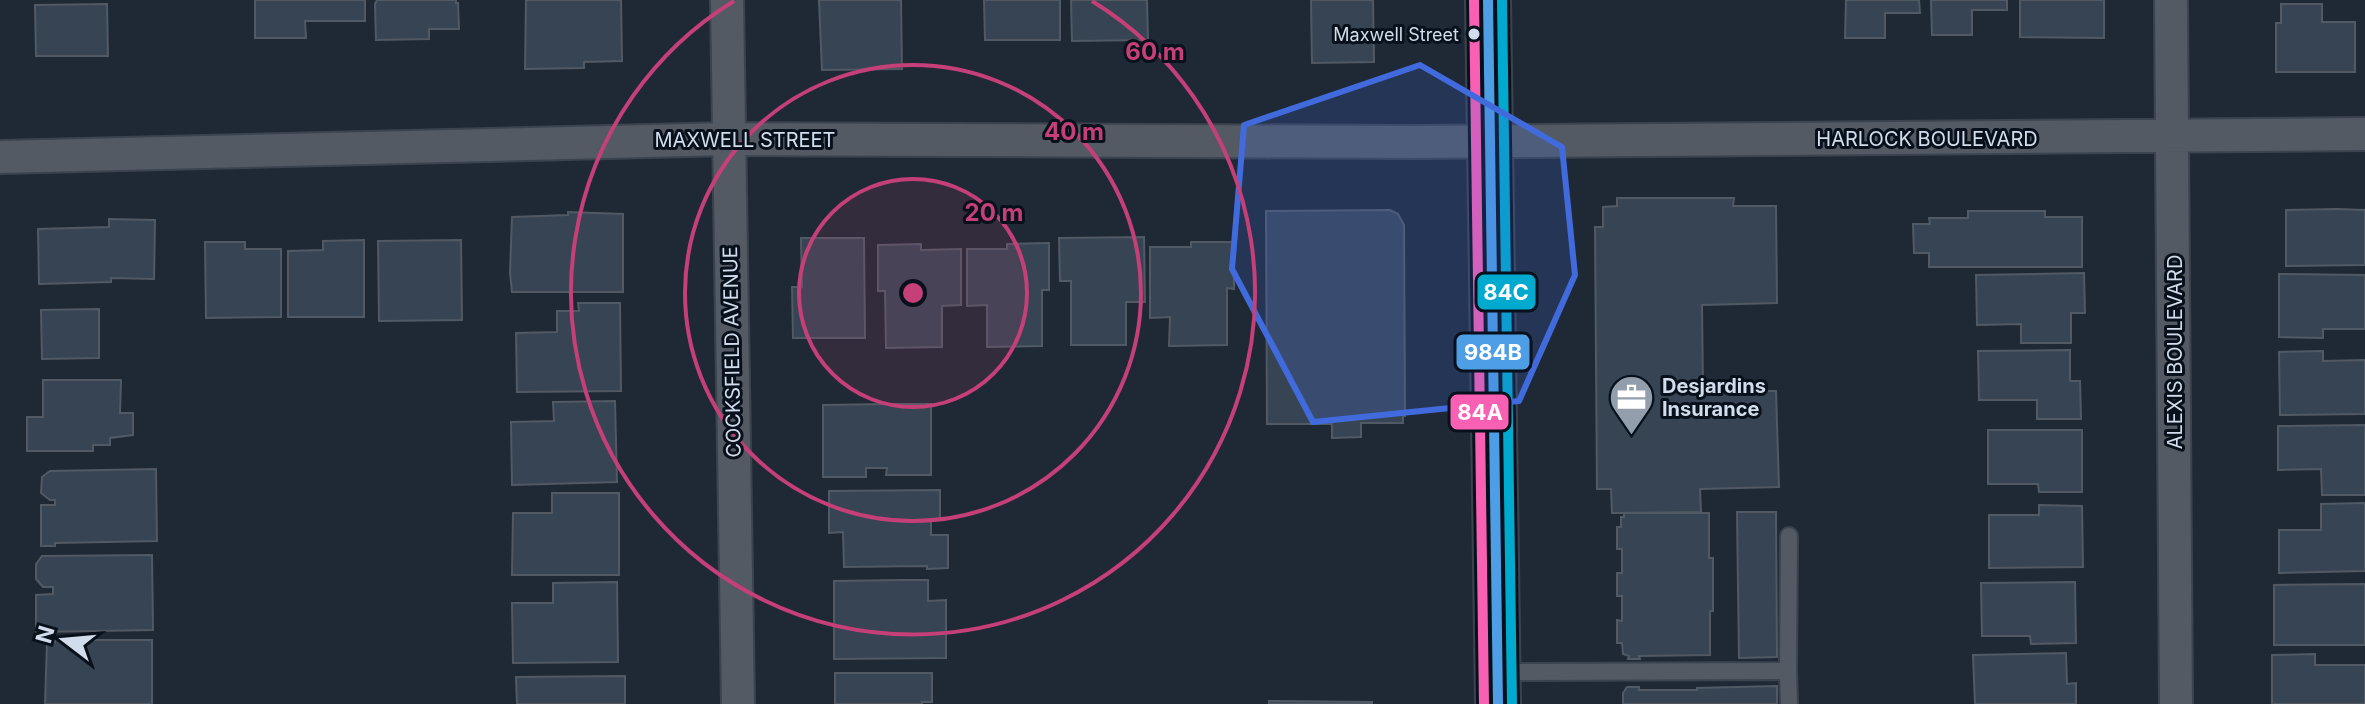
<svg xmlns="http://www.w3.org/2000/svg" width="2365" height="704" viewBox="0 0 2365 704" font-family="Inter,sans-serif">
<style>
.building{fill:#374453;stroke:#505964;stroke-width:2}
.lines{fill:none;stroke-linecap:round;stroke-linejoin:round}
.lane-casing{stroke:#3b434e;stroke-width:20}
.street-casing{stroke:#3b434e;stroke-width:36}
.secondary-casing{stroke:#3b434e;stroke-width:48}
.lane{stroke:#535a64;stroke-width:16}
.street{stroke:#535a64;stroke-width:32}
.secondary{stroke:#535a64;stroke-width:44}
.bus-1-casing{stroke:#08111b;stroke-width:16}
.bus-2-casing{stroke:#08111b;stroke-width:16}
.bus-3-casing{stroke:#08111b;stroke-width:16}
.bus-1{stroke:#4d9ee5;stroke-width:10}
.bus-2{stroke:#f860b3;stroke-width:10}
.bus-3{stroke:#00a9ce;stroke-width:10}
.marked{fill:#416bdc;fill-opacity:0.2;stroke:#416bdc;stroke-width:6;stroke-linejoin:round}
.ring{fill:none;stroke:#c53f78;stroke-width:4}
.bus-dot{fill:#d1ddec;stroke:#08111b;stroke-width:3}
.labels{text-anchor:middle;dominant-baseline:central;stroke-width:6;stroke-linejoin:round;paint-order:stroke}
.bus-label{font-size:18px;fill:#d1ddec;stroke:#08111b;text-anchor:end}
.street-label{font-size:20px;fill:#d1ddec;stroke:#08111b}
.poi-label{font-size:20px;font-weight:bold;fill:#d1ddec;stroke:#08111b;text-anchor:start}
.centre{fill:#c53f78;stroke:#08111b;stroke-width:4}
.ring-label{font-size:24px;text-anchor:middle;font-weight:bold;fill:#c53f78;stroke:#08111b;stroke-width:6;stroke-linejoin:round;paint-order:stroke}
.line-badge{stroke:#08111b;stroke-width:3}
.badge-label{font-size:22px;text-anchor:middle;font-weight:bold;fill:#fff}
</style>
<rect width="100%" height="100%" fill="#1f2935"/>
<path class="building" d="M255,0h110v21h-60l1,17h-51z
M377,0h79v3h2l1,26h-30v10l-53,1 -1,-36z
M526,0h95l1,61 -38,1v6l-59,1z
M819,0h82l1,69 -80,1z
M984,0h76v40h-75z
M1071,0h76l1,40 -76,1z
M1311,0h62l1,62 -62,1z
M1846,0h73l1,13h-35v25h-40z
M1931,0h76v10h-35v25h-40z
M2020,0h84v38l-84,-1z
M107,4l1,52h-72l-1,-51z
M2281,4h41v18h33v50h-79v-49h5z
M1617,198h117l-1,8h43l1,97 -75,2 1,86h73l3,96 -79,2 1,23 -89,1 -1,-24h-14l-2,-262h8v-20l14,-1z
M2337,209l28,1v55l-79,1v-56z
M1390,210l8,4 6,11 1,191h-2v7h-42v14l-29,1v-14h-65l-1,-213z
M1968,211h77v6h37v50h-153v-14h-15l-1,-29h17l-1,-6h39z
M568,212l55,2v78h-111l-2,-19 2,-56 56,-2z
M109,219l46,1 -1,59 -43,-1v4l-72,2 -1,-55 71,-2z
M1144,237l1,65h-19v43h-55v-64h-11l-1,-43z
M801,238h63l1,100h-72l-1,-51h10z
M364,240v77h-76v-66l35,-1v-9z
M461,240l1,80 -83,1 -1,-80z
M205,242h40v7h36v68l-75,1z
M1191,242h43v47l-7,-1v57l-58,1 1,-29 -20,1v-71h41z
M1049,243v47h-7v56l-55,1v-42l-20,1v-57h40v-5z
M921,244v6l40,-1v56l-19,1v41l-56,1 -1,-57h-7v-46z
M2084,273l1,40h-14v30h-50v-19l-44,1 -1,-50z
M2279,274l86,1v54h-42v9l-44,-1z
M578,303h42l1,88 -104,1 -1,-59 41,-1v-21h22z
M99,309v49l-57,1 -1,-49z
M2070,350v31h10l1,38h-44v-19h-58l-1,-49z
M2323,351v10l42,-1v54l-85,1 -1,-63z
M43,380h78l-1,33h13v22l-23,3v7h-17v6h-66v-34h16z
M615,401l2,81 -105,3 -1,-63 43,-1 -1,-19z
M887,404h44v71h-45l1,-7h-21v9h-43v-72z
M2365,425v70h-43l-1,-26 -43,1v-44z
M1988,430h94v62h-43l-1,-8h-50z
M156,469l1,72 -102,2v3h-14v-41h14v-5h-5l-9,-7 1,-16 8,-6z
M940,490v29h-9v16h17v33l-21,1v-3l-83,1 -1,-35 -14,1v-42z
M552,493h67v82h-107l1,-62h39z
M2365,503v68l-86,2v-43h42v-26z
M2039,505l43,1 1,61 -94,1v-53h50z
M1737,512h39l1,145 -38,1z
M1624,513h85v45h4v53h-3v44l-71,1 1,3h-12l1,-3 -6,-2 -1,-11h-5v-23l5,1v-25h-5v-23h5v-24h-5v-22h4v-10h3z
M152,555l1,75 -117,2v-37l17,-1v-7h-10l-7,-8v-15l6,-8z
M903,580h25v21l18,-1v58l-112,1v-78z
M617,582l1,80 -105,1 -1,-60h41v-20z
M2075,582l1,61 -45,1 -1,-8h-48l-1,-53z
M2365,584v61h-91v-60z
M55,640h97v64h-107l2,-62h8z
M2066,653l1,31 9,-1v21h-101l-2,-49z
M2315,654v11h50v39h-93v-49z
M835,673h97v29h-10v2h-87z
M625,676v28h-108l-1,-27z
M1777,686v18h-154v-11l4,-6h12v3h58v-2z
M1269,701l103,1v2h-103z"/>
<g class="lines">
<defs>
<path id="lane" d="M1788,671l1,-135
M1499,672l289,-1 1,33"/>
<path id="street" d="M727,0l11,704
M2171,0l5,704
M0,157l728,-18 687,3 950,-8"/>
<path id="secondary" d="M1488,0l10,704"/>
</defs>
<use href="#lane" class="lane-casing"/>
<use href="#street" class="street-casing"/>
<use href="#secondary" class="secondary-casing"/>
<use href="#lane" class="lane"/>
<use href="#street" class="street"/>
<use href="#secondary" class="secondary"/>
<defs>
<path id="bus-1" d="M1488,0l10,704"/>
<path id="bus-2" d="M1474,0l10,704"/>
<path id="bus-3" d="M1502,0l10,704"/>
</defs>
<use href="#bus-1" class="bus-1-casing"/>
<use href="#bus-2" class="bus-2-casing"/>
<use href="#bus-3" class="bus-3-casing"/>
<use href="#bus-1" class="bus-1"/>
<use href="#bus-2" class="bus-2"/>
<use href="#bus-3" class="bus-3"/>
</g>
<path class="marked" d="M1420,65l142,82 13,128 -56,126 -206,21 -81,-153 12,-144z"/>
<circle cx="913" cy="293" r="114" fill="#c53f78" fill-opacity=".12"/>
<g class="ring">
<circle cx="913" cy="293" r="114"/>
<circle cx="913" cy="293" r="228"/>
<path d="M1092 1A342 342 0 1 1 734 1"/>
</g>
<defs>
<symbol id="office-pin" viewBox="-11 -11 22 30"><path d="M0 17L-7.5 6A9.5 9.5 0 1 1 7.5 6Z" fill="#939eac" stroke="#08111b"/><path d="M-6-3h4V-5.5h4V-3h4V5H-6ZM-1-4.5V-3h2v-1.5ZM-6 0V1H6V0Z" fill="#fff"/></symbol>
</defs>
<g fill-rule="evenodd">
<use href="#office-pin" x="1606" y="372" width="51" height="69"/>
</g>
<circle class="bus-dot" cx="1474" cy="34" r="7"/>
<g class="labels">
<g class="bus-label">
<text x="1459" y="34">Maxwell Street</text>
</g>
<g class="street-label">
<text x="1927" y="139">HARLOCK BOULEVARD</text>
<text x="745" y="140">MAXWELL STREET</text>
<text transform="translate(732 352) rotate(-91)">COCKSFIELD AVENUE</text>
<text transform="translate(2175 352) rotate(-90)">ALEXIS BOULEVARD</text>
</g>
<g class="poi-label">
<text x="1662" y="386">Desjardins<tspan x="1662" dy="23">Insurance</tspan></text>
</g>
</g>
<circle cx="913" cy="293" r="12" class="centre"/>
<g class="ring-label">
<text x="1155" y="60">60 m</text>
<text x="1074" y="140">40 m</text>
<text x="994" y="221">20 m</text>
</g>
<g class="line-badge">
<rect x="1476" y="273" width="61" height="38" rx="8" fill="#00a9ce"/>
<rect x="1455" y="333" width="76" height="38" rx="8" fill="#4d9ee5"/>
<rect x="1449" y="393" width="61" height="38" rx="8" fill="#f860b3"/>
</g>
<g class="badge-label">
<text x="1506" y="300">84C</text>
<text x="1493" y="360">984B</text>
<text x="1480" y="420">84A</text>
</g>
<g transform="translate(64 640) rotate(286)" stroke="#08111b" stroke-width="6" paint-order="stroke">
<path d="M0-6L14 30L0 20L-14 30Z" fill="#d1ddec"/>
<text y="-12" font-size="22" font-weight="bold" text-anchor="middle" fill="#d1ddec">N</text>
</g>
</svg>
